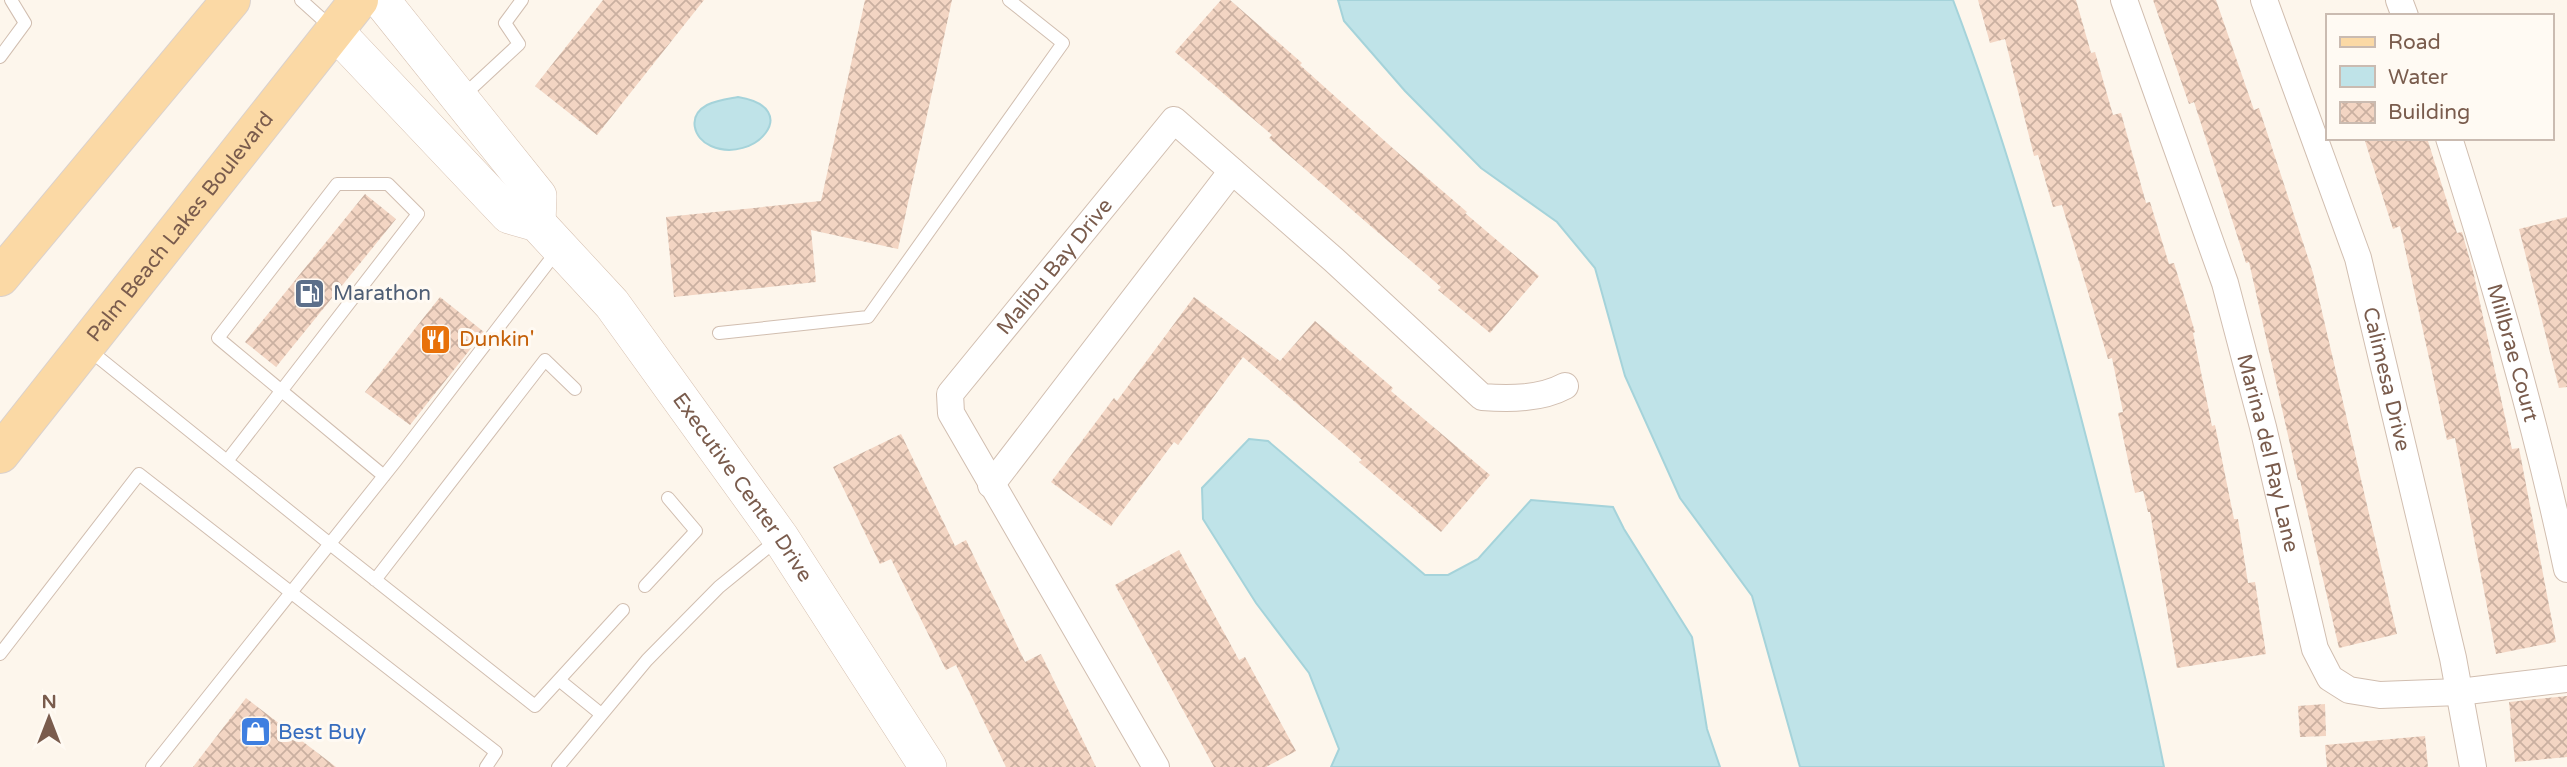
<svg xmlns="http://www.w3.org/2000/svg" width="2567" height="767" viewBox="0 0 2567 767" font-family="'Varela Round',sans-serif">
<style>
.water{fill:#bfe3e8;stroke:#a5d3da;stroke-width:2}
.building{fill:url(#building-cross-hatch)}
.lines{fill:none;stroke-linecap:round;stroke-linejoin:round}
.lane-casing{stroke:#d1beb0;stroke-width:14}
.street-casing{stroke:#d1beb0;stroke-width:28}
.secondary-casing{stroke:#d6c0b0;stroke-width:38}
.primary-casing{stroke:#dad1cd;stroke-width:40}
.lane{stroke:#fff;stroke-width:12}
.street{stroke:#fff;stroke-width:26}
.secondary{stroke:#fff;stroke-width:37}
.primary{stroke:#fbd9a5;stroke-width:38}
.labels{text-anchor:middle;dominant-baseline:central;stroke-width:6;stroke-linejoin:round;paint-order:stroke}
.street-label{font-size:21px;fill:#7a5c4d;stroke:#fffaf3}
.service-label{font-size:21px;fill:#4e5e75;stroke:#fffaf3;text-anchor:start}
.food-label{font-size:21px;fill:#c56008;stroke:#fffaf3;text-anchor:start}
.shop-label{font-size:21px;fill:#366cbe;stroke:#fffaf3;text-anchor:start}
</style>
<defs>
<pattern id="building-cross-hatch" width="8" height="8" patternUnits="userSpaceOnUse" patternTransform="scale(1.75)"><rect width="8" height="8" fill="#f3d5c3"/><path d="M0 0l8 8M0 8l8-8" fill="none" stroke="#cab0a1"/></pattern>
</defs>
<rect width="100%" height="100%" fill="#fdf6ec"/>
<path class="water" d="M1338,0h615c50,132 89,269 125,406 31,119 62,240 86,361h-364l-48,-171 -72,-98 -55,-122 -30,-108 -38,-46 -76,-54 -76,-77 -61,-70z
M738,97c67,11 16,68 -27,49 -18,-8 -24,-30 -4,-41 10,-5 20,-6 31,-8z
M1249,439l19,2 157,134h23l30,-16 53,-59 82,7 11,22 68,108 15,92 13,38h-389l8,-18 -30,-76 -53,-70 -53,-84 -1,-31z"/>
<path class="building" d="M603,0h101l-107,135 -62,-49z
M865,0h87l-54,249 -87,-19 5,52 -142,15 -8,-80 155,-16z
M1221,0h9l72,63 -2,2 97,87 70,60 -2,1 74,63 -49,57 -52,-43 3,-3 -172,-149 3,-3 -97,-83z
M1978,0h98l15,53 4,-1 18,63 8,-2 25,90 4,-1 19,62 5,-1 21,69 -2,1 19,93 3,-1 19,94h4l10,64 7,-1 11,72 -89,14 -27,-156h-2l-5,-21 -8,2 -17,-80 5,-1 -11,-54 -4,1 -46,-154 -9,2 -15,-52 -4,1 -29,-117 -15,4z
M2153,0h63l38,110 5,-2 54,165 84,361 -58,14 -39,-168h-2l-49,-218 -3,1 -52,-161 -5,2z
M2364,138h63l30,95 5,-1 11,39 39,178 7,-1 37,194 -60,12 -41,-216 -8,2 -47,-214 -7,3z
M365,194l31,25 -120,148 -31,-25z
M2567,217v170l-8,1 -40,-159z
M440,297l44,35 -74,93 -45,-33z
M1194,297l86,64 35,-40 78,67 -2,3 99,84 -49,57 -82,-70 3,-2 -119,-103 -65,88 -4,-3 -63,84 -60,-44 63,-84 3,3z
M901,434l54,112 11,-6 59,122 16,-8 55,113h-90l-50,-102 -10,5 -55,-111 -11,5 -47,-97z
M1179,550l60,110 6,-3 51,94 -30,16h-52l-99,-182z
M2567,696v61l-52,5 -6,-60z
M246,698l90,69h-143z
M2325,704l1,32 -26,1 -2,-31z
M2425,736l3,31h-101l-2,-22z"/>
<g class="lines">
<defs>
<path id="lane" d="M301,0l31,28
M0,57l25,-34 -14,-23
M463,96l56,-52 -14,-21 17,-23
M719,333l149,-16 195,-274 -54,-43
M88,349l242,195 205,162 88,-96
M227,461l191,-247 -30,-30h-51l-119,154 166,138
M375,580l170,-220 30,29
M645,586l51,-55 -28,-33
M0,654l139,-180 357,278 -10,15
M559,680l42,34
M152,767l243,-305 162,-211
M558,767l89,-107 72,-73 59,-48"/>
<g id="street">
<path id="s1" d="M2124,0l101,283 38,144 52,222 15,29 19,12 31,5 79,-3 108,-13"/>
<path id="s2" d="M2264,0l94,258 95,400 20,109"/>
<path d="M2399,0l6,16"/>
<path id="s3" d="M2449,138c45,142 87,285 118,431"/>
<path d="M991,485l241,-314"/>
<path id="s4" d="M1156,767l-205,-354 -1,-19 224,-274 160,140 148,137c28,2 59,2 83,-11"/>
</g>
<g id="secondary">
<path d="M381,0l157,196 -1,27"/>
<path id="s5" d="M335,31l174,184 28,8 75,81 168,233 148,230"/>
</g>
<g id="primary">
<path d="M0,277l231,-277"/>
<path id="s6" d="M0,454l359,-454"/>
</g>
</defs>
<use href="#lane" class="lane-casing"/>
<use href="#street" class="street-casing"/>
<use href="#secondary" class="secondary-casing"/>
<use href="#primary" class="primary-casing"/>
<use href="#lane" class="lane"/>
<use href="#street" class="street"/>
<use href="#secondary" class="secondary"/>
<use href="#primary" class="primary"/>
</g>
<defs>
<symbol id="fuel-square" viewBox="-11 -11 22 22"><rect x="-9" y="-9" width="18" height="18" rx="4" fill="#5c6f8a" stroke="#fffaf3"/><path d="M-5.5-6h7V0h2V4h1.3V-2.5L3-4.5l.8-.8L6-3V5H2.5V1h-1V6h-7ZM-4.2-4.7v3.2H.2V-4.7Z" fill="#fff"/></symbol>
<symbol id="restaurant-square" viewBox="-11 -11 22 22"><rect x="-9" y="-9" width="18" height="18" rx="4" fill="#e8710a" stroke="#fffaf3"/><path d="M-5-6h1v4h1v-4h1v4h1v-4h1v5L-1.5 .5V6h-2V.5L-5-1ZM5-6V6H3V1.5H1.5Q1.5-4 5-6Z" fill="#fff"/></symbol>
<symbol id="shop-square" viewBox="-11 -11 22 22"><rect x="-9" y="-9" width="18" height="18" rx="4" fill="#3f7fe0" stroke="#fffaf3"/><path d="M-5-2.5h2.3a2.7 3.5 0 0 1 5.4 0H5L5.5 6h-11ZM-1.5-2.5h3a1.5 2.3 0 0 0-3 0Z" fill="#fff"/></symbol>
</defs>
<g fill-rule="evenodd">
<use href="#fuel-square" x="292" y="276" width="35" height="35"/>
<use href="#restaurant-square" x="418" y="322" width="35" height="35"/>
<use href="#shop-square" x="238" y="714" width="35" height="35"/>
</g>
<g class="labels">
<g class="street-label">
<text stroke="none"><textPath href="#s6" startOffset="290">Palm Beach Lakes Boulevard</textPath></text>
<text stroke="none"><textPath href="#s4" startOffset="593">Malibu Bay Drive</textPath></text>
<text stroke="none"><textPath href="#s3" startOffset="224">Millbrae Court</textPath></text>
<text stroke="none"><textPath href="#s2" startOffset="399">Calimesa Drive</textPath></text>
<text stroke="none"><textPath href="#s1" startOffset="476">Marina del Ray Lane</textPath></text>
<text stroke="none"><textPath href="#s5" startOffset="618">Executive Center Drive</textPath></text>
</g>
<g class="service-label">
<text x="333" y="293">Marathon</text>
</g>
<g class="food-label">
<text x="459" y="339">Dunkin'</text>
</g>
<g class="shop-label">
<text x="278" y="732">Best Buy</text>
</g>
</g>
<rect x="2326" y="14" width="228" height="126" fill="#fffaf3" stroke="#cabbb1" stroke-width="2"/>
<rect x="2340" y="37" width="35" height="10" fill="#fbd9a5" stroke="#cabbb1" stroke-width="2"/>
<text x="2388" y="49" font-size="21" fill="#7a5c4d">Road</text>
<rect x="2340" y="66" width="35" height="21" fill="#bfe3e8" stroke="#cabbb1" stroke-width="2"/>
<text x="2388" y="84" font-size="21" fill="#7a5c4d">Water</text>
<rect x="2340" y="102" width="35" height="21" fill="url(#building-cross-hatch)" stroke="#cabbb1" stroke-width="2"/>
<text x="2388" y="119" font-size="21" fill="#7a5c4d">Building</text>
<g transform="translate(49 718)" stroke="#fffaf3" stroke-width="5" paint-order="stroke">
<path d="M0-5L12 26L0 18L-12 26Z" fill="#7a5c4d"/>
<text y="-10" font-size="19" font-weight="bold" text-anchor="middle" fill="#7a5c4d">N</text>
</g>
</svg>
